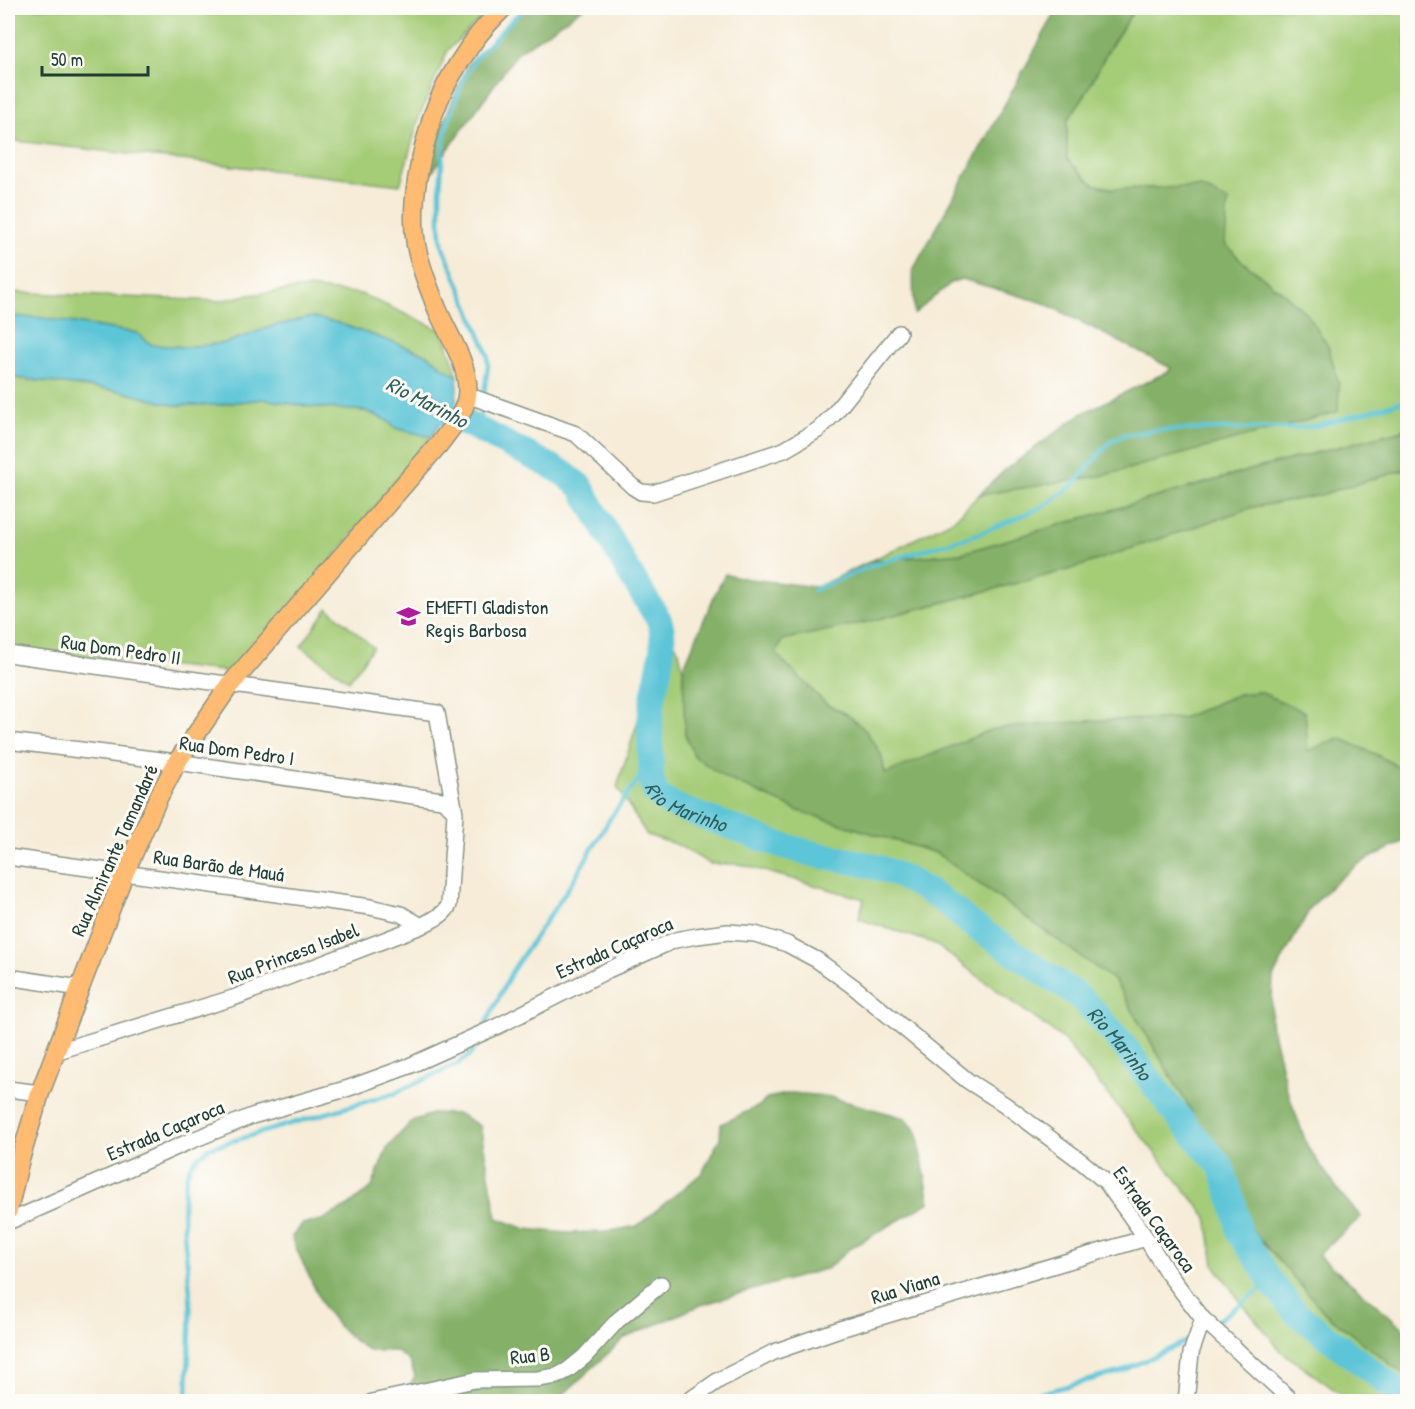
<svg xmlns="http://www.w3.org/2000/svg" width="1415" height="1409" viewBox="0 0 1415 1409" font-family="'Patrick Hand',sans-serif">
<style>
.green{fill:#a5cc77;stroke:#628456;stroke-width:1.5}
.forest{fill:#84b068;stroke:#52764e;stroke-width:1.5}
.water{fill:#5bc5d7;stroke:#3d8186;stroke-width:1.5}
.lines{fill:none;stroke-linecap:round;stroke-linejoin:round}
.stream{stroke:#5bc5d7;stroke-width:4.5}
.river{stroke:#5bc5d7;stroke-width:26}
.minor-casing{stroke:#8a9486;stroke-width:18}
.major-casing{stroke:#8a9486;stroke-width:21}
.minor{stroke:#fff;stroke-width:15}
.major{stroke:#ffbb71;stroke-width:18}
.labels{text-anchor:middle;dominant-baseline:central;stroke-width:6;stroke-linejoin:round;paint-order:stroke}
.poi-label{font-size:20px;fill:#1f3d34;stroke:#fdfcf7;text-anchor:start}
.street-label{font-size:20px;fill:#1f3d34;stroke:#fdfcf7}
.water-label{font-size:21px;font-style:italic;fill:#2e5f5d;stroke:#fdfcf7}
</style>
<rect width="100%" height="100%" fill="#fdfcf7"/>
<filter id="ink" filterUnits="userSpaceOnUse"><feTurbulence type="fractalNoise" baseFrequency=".0167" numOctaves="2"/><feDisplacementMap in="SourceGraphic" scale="12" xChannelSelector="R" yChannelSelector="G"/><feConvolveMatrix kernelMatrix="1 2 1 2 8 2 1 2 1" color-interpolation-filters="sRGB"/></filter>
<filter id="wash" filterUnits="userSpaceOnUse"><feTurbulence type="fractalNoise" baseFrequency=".008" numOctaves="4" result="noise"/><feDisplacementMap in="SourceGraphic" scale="24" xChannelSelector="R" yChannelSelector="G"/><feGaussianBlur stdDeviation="1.35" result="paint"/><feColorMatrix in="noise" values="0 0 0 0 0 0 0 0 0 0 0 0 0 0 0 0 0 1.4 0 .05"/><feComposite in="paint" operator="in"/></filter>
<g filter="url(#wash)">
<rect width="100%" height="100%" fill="#f6ecd8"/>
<path class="green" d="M8,8h483l-43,42 -28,65 -20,70 -392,-45z
M1135,8h272v421l-153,40 -292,84 -91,8 84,-42 24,-24 126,-20 174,-186 -7,-3 -3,-4 -26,-20 -18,-18 -24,-57 -88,2 -20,-5 -26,-25v-38l19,-28 21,-41z
M307,288l54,6 82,37 15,45 -15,-8 -11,-10 -9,-5 -85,-30 -27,-5 -38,8 -47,17 -40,4 -34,-2 -15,-12 -94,-15 -35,-2v-24l211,9 29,-6z
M8,377l112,14 53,14 49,-1 41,-5 50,8 53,4 22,10 7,7 36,9 -128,159 -72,78 -9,-3 -214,-23z
M1407,469v303l-30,-17 -38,-17 -31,13 -48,-59 -21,2 -57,24 -92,3 -97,8 -108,46 -4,-21 -33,-39 -22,-11 -51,-50 7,-14 85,-18 204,-53 182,-62 63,-11z
M328,608l45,39 -24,34 -48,-35z
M661,619l18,32 4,18 2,64 39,44 75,34 137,42 179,128 77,131 60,118 73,83 82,64v24h-59l-6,-6 -60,-43 -45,-55 -23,-32 -7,-48 -144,-178 -130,-96 -74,-24 5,-20 -125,-35h-29l-32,-19 -31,-10 -30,-48 36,-114z"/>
<path class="forest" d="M525,8h58l-66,45 -90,126 16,-56 25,-59z
M1058,8h77l-28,44 -21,41 -19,28v38l26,25 20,5 88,-2 27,14 -3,43 18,18 26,20 3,4 7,3 29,26 20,31 11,38 -1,27 -1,1 -232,63 -126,20 26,-25 76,-56 88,-43 2,-3 -127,-65 -82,-24 -10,3 -38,32 -1,-44z
M1407,429v40l-91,27 -63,11 -182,62 -204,53 -85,18 -6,14 50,50 22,11 18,16 15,23 4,20 108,-45 97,-8 92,-3 57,-24 21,-2 45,20 3,39 31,-13 38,17 30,17v68l-47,23 -29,23 -20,21 -38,70 -2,46 15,64 22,61 33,46 20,23 -43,38 89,76v46l-82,-64 -73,-83 -60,-118 -77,-131 -179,-128 -137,-42 -75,-34 -30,-21 -9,-22 -2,-65 32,-75 10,-20 24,5 68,8 54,-26 91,-8 292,-84z
M791,1093l35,3 79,22 12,14 13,70 -81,47 -21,19 -127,37 -76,33 -69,63h-142l-3,-18 4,-7 -5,-14 -14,-11h-25l-10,-5 -22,-19 -15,-19 -31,-66 -1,-5 10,-13 20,-4 26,-14 24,-19 15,-39 25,-27 23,-8 24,1 21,12 17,92 29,11 40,4 38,-1 33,-6 65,-53 18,-35 1,-14 40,-19 6,-7z"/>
<path class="water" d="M8,316l35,2 94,15 15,12 34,2 40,-4 47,-17 38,-9 27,6 85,30 9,5 12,10 14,8 -2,26 -25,35 -36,-9 -7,-7 -22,-10 -53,-4 -50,-8 -41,5v1h-49l-53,-14 -112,-14z"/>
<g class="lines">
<path class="stream" d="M479,429l9,-63v-10l-3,-9 -43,-103 -2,-18v-35l3,-42 2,-15 7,-24 13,-34 10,-17 40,-42 11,-9
M814,590l59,-25 105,-31 62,-26 9,-5 24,-18 37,-43 13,-7 35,-5 138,-2 24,-3 88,-25
M484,1027l28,-56 59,-87 40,-67 40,-55
M1213,1324l58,-42
M187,1402c0,-36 5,-71 3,-107 -2,-40 -13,-84 -2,-124 3,-10 13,-17 21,-23l186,-55 63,-29 13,-10 7,-14
M1007,1402l113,-30 71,-33"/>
<path class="river" id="s1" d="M417,398l145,74 19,15 46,82 32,51c10,25 -4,59 -7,85 -3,18 -2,36 -1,55 0,10 -1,22 4,31 7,15 60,29 77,36 24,10 49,19 74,25 27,7 58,9 84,20 24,9 59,31 77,49l110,74 12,11 33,37 49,65 50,59 13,38 6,30 10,13 21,34 24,30 113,87"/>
</g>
</g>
<g filter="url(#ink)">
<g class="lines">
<defs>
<path id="minor" d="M467,395l109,39 57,53 8,5 12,1 131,-43 34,-20 15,-15 66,-82
M8,654l429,59 18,100 -6,92c-5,11 -18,15 -28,21l-188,72 -178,54
M8,741l169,21 265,38 10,8 3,5
M8,857l362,50 31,7 20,12
M8,977l72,11
M8,1089l32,4
M8,1222l180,-80 64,-26 97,-28 60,-22 89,-40 110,-56 67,-30 22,-4 31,-4 27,2 32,10 30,16 37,27 114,94 36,23 78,58 24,20 40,56 21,34 36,47 90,83
M372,1402l103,-22 63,-1 19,-3 11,-6 16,-13 34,-37 43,-36
M687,1402l32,-22 55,-28 66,-23 306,-91
M1186,1402l5,-49 12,-34"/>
<path id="major" d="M8,1211l11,-48 21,-70 40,-105 44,-114 35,-78 18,-34 53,-77 210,-242c10,-14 25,-30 27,-47 4,-31 -21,-63 -31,-90 -8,-20 -16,-40 -20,-61 -6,-37 1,-74 11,-109 3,-9 4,-18 8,-26 9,-26 25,-50 41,-72 8,-11 18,-21 27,-30"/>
</defs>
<use href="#minor" class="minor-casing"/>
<use href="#major" class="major-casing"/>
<use href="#minor" class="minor"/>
<use href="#major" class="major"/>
</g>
</g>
<defs>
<symbol id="school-bare" viewBox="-9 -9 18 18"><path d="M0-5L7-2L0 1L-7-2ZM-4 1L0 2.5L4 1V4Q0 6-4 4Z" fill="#b5179e" stroke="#fdfcf7" stroke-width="2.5" paint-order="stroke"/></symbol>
</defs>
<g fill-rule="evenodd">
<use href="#school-bare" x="392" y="600" width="33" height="33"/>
</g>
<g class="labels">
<g class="poi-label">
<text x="426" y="606">EMEFTI Gladiston<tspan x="426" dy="23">Regis Barbosa</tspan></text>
</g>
<g class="street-label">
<text transform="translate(121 649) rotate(8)">Rua Dom Pedro II</text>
<text transform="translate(237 750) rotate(8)">Rua Dom Pedro I</text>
<text transform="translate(114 850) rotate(-66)">Rua Almirante Tamandaré</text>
<text transform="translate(219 865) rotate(8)">Rua Barão de Mauá</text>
<text transform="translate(614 947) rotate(-24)">Estrada Caçaroca</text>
<text transform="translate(293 953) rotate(-21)">Rua Princesa Isabel</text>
<text transform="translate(165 1130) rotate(-23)">Estrada Caçaroca</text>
<text transform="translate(1155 1219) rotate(54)">Estrada Caçaroca</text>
<text transform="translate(905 1287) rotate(-17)">Rua Viana</text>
<text transform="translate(530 1355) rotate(-6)">Rua B</text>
</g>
<g class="water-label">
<text transform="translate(427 402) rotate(27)">Rio Marinho</text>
<text stroke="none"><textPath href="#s1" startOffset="550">Rio Marinho</textPath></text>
<text stroke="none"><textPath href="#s1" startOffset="1054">Rio Marinho</textPath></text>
</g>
</g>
<rect width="1415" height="1409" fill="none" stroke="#fdfcf7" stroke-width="30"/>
<path d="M42 66v9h106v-9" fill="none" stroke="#1f3d34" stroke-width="3"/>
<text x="51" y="66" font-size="18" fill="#1f3d34" stroke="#fdfcf7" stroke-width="4.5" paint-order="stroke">50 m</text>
</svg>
